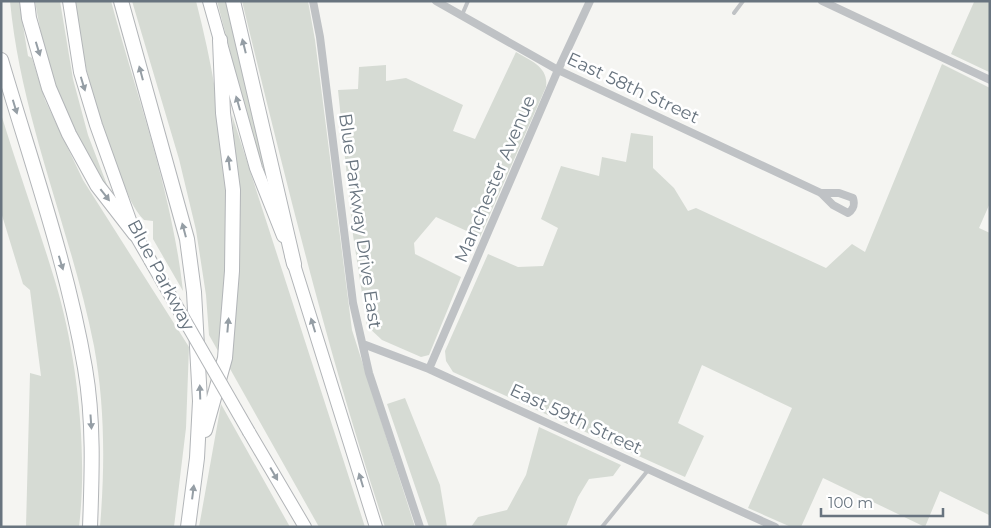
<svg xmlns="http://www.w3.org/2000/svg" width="991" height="528" viewBox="0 0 991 528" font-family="Montserrat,sans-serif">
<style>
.green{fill:#d6dbd4}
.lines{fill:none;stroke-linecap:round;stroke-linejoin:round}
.trunk-casing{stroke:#b2b5b8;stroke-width:14}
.motorway-casing{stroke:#b2b5b8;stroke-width:16}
.service{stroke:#bfc2c5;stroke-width:4}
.minor{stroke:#bfc2c5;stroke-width:8}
.trunk{stroke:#fff;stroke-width:12}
.motorway{stroke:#fff;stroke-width:14}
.trunk-bridge-casing{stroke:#b2b5b8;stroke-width:14;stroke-linecap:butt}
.trunk-bridge{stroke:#fff;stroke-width:12}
.oneway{fill:#959ea5}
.labels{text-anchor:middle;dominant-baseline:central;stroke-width:5;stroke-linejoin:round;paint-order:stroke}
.street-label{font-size:18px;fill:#68747f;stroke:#fff}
</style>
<rect width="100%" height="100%" fill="#f5f5f2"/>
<path class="green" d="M10,1h9l9,55 4,2 13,42 38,80 106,167 -3,81 -12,99h-74c5,-61 5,-121 -6,-181 -23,-116 -73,-227 -84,-345z
M35,1h25l13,78 15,56 24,63c-13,-24 -28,-49 -41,-74 -19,-39 -29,-81 -36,-123z
M74,1h37c26,96 61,191 72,290l-30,-52v-18l-9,-1c-11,-11 -16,-26 -22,-40 -25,-57 -39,-117 -48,-179z
M132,1h64c16,62 27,124 30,187 2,55 -3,109 -8,163l-9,-16 -3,-40 -10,-65 -17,-71z
M217,1h9l54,216 -29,-85z
M242,1h66l7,39 37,290 63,197h-30c-57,-173 -100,-349 -143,-526z
M972,1h18l-1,71 -38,-18 23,-52z
M516,52c15,9 33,15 30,35l-66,150 -44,-20 -22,26 1,11 46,23 -32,78 -8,2 -39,-17 -15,-14 -14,-91 -15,-145 20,-1 1,-22 27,-2v16l20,-3 57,27 -10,26 22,8z
M942,64l48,24v115l-11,25 11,5 -1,282 -49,-24 -15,36 -102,-49 -22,49h-10l-43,-19 44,-100 -90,-43 -24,58 26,13 -19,41 -232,-105 -7,-11 -1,-10 43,-97 30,13 25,-1 15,-38 -17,-9 20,-53 38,10 3,-19 24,5 5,-29 22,3v32l21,20 14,23 8,-3 130,60 26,-24 13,8z
M1,114c17,56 37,111 54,167 22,72 33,171 24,246h-53l4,-154 11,3 -11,-86 -7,-6 -22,-72z
M232,115l133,412h-46l-90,-160 9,-176z
M405,398l35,87 7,42h-18l-42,-123z
M221,404l69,123h-91z
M539,427l82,38 -8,11 -24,3 -11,18 -12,30h-95l7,-10 29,-7 19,-35z"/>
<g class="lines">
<defs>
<path id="trunk" d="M69,1l11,71 16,53 39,109 15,26
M209,1l47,167 27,68
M291,255l85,272
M249,432l56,95"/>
<path id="motorway" d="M27,1l2,17 20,70 20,46 28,51 38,49
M121,1l66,238 7,53 6,109 -3,57 -9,69
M233,1l61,263
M1,60c30,102 66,203 84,308 9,52 7,106 5,159
M205,430l20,-72 7,-87 1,-81 -10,-77 -3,-73"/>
</defs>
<use href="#trunk" class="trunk-casing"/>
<use href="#motorway" class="motorway-casing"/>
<path class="service" d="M734,13l9,-12
M462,15l6,-14
M602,527l47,-58"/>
<path class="minor" d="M313,1l7,36 33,266 16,70 51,154
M436,1l122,69 263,123 12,12 15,8c6,-4 7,-8 5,-15l-14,-5h-18
M822,1l168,79
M363,344l66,25 346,158
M429,369l129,-299 32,-69"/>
<use href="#trunk" class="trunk"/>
<use href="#motorway" class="motorway"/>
<defs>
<path id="trunk-bridge" d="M150,260l99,172"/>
</defs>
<use href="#trunk-bridge" class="trunk-bridge-casing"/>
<use href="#trunk-bridge" class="trunk-bridge"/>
</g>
<defs><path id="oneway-solid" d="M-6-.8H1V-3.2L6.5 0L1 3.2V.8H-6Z" transform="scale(1.25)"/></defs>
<g class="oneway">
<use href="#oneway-solid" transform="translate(244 46) rotate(-104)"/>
<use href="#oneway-solid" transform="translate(38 49) rotate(73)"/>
<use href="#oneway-solid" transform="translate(141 73) rotate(-105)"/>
<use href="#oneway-solid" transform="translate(83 84) rotate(73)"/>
<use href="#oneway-solid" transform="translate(238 103) rotate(-106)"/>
<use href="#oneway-solid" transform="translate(15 107) rotate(73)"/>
<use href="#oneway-solid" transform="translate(229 163) rotate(-97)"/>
<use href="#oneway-solid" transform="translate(105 195) rotate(52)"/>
<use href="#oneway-solid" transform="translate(184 230) rotate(-105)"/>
<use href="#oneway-solid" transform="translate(61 263) rotate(73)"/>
<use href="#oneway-solid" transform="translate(228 325) rotate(-85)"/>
<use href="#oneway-solid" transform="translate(313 325) rotate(-107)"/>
<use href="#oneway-solid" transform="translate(200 392) rotate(-92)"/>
<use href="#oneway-solid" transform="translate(91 422) rotate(86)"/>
<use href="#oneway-solid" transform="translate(274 474) rotate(60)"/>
<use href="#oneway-solid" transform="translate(361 480) rotate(-107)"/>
<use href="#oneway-solid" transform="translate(193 492) rotate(-83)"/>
</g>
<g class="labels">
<g class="street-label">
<text transform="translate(633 88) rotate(25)">East 58th Street</text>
<text transform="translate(495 179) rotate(-67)">Manchester Avenue</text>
<text transform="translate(360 221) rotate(82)">Blue Parkway Drive East</text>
<text transform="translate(161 275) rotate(62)">Blue Parkway</text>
<text transform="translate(576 419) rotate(25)">East 59th Street</text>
</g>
</g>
<rect width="991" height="528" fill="none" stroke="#68747f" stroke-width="5"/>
<path d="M821 508v8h122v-8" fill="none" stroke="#68747f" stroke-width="2.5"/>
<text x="828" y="508" font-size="15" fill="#68747f" stroke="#ffffff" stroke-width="4" paint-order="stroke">100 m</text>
</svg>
